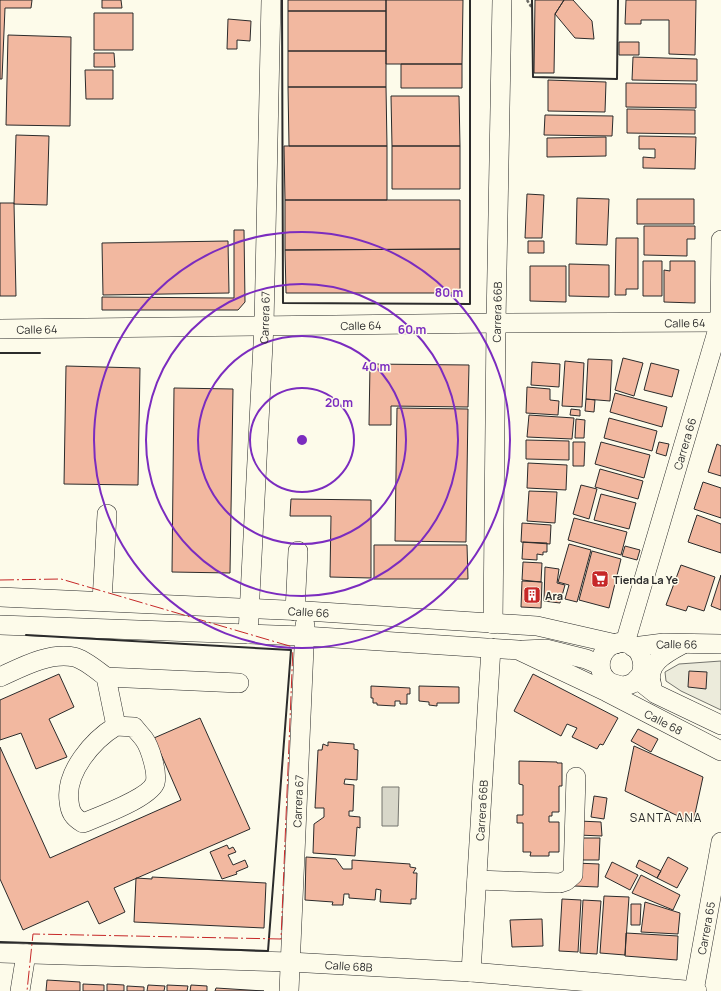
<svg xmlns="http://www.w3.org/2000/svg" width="721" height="991" viewBox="0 0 721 991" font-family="Manrope,sans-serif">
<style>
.green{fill:#ecebdb;stroke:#74746e}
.water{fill:#d8d7c9;stroke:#74746e}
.building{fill:#f2b8a0;stroke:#2b2b2b}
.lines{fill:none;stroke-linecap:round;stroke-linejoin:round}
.minor-casing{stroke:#2b2b2b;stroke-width:20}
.path{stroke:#6a6964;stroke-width:2.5;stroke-dasharray:3 2;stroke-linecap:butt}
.minor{stroke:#fdfbea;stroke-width:19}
.wall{stroke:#2b2b2b;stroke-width:2}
.power{stroke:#c62828;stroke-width:1;stroke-dasharray:14 3 2 3;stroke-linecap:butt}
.ring{fill:none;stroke:#7b2cbf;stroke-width:2}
.labels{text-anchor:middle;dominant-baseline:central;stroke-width:3;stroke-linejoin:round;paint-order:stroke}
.street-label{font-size:11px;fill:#2b2b2b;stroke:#fdfbea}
.poi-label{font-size:11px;font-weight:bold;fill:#2b2b2b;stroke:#fdfbea;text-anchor:start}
.neighbourhood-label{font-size:12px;letter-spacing:1px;fill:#2b2b2b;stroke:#fdfbea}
.centre{fill:#7b2cbf;stroke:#fdfbea;stroke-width:2}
.ring-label{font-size:12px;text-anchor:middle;font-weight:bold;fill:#7b2cbf;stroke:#fdfbea;stroke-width:3;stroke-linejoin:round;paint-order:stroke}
</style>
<rect width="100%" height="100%" fill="#fdfbea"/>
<path class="green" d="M721,661v49l-40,-19 -15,-10 -1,-9 14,-8z"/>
<path class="water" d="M382,787h17l-1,39h-16z"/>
<path class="building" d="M0,0h32l-1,8h-26l-3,71h-2z
M102,0h19l1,8h-20z
M288,0h98v11h-98z
M386,0h77l-1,64h-76z
M535,0h29l-9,14 -1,59h-20z
M564,0h9l19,21 2,18 -19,-1 -20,-24z
M626,0h70l-1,55 -26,-1v-34h-28v4h-16z
M288,11h98v40h-98z
M94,13h39v37h-39z
M228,19l23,2 -1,20 -13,-1v9h-10z
M8,35l63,2 -1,89 -64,-1z
M619,42h20v13h-20z
M288,51h98v36h-98z
M94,53h20l1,14h-21z
M633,57l64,2v22l-65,-1z
M401,64h61v24h-61z
M85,70h28v29h-27z
M548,80l58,2 -1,30 -57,-1z
M626,83l70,1v24l-70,-1z
M288,87h98l1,59h-98z
M391,96h68l1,50h-68z
M627,109l68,1v24l-68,-1z
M545,115l68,1 -1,20 -68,-1z
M16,135l33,1 -2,69 -33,-1z
M639,136l57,1 -1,32 -52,-1v-11l12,1v-9h-16z
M606,137v19l-59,1v-19z
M284,146h103v54h-102z
M392,146h68v43h-68z
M527,194l17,1 -2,43h-17z
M577,198l32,1 -2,46 -31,-1z
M637,199h57v25h-57z
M285,200h175v49l-175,1z
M0,203h14l2,93h-16z
M644,226h51v13h-8v17l-43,-1z
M234,230h10l1,72 -7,8h-136v-13l132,1z
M616,238h22v51h-12v6h-11z
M228,241l1,52 -126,2 -1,-52z
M528,241h16v12h-16z
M460,249v44h-174l-1,-43z
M643,261h19v35h-19z
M670,261h25v42l-31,-1v-32l6,1z
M569,264l40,1v32l-40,-1z
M530,266h36v36l-36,-1z
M623,358l20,5 -9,33 -19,-6z
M588,359l24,1 -2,41 -24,-2z
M565,361l19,2 -2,44 -20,-1z
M532,362l28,2 -1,23 -28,-2z
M651,363l28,7 -7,27 -28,-7z
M370,364l99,1 -1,42 -77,-1v19h-22z
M66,366l74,2 -2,117 -74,-1z
M527,387l23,2v11l9,1 -1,14 -32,-2z
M174,388l59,1 -3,184 -58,-1z
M615,393l52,14 -5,20 -52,-15z
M586,399l9,1 -1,12 -9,-1z
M397,408l71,1 -2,133 -71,-1z
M571,409l9,1v6l-10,-1z
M529,415l45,3 -2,21 -45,-2z
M609,418l48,13 -5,20 -48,-13z
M576,419l9,1 -1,18h-9z
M526,440l43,1v19l-43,-1z
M573,442h12l-1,24h-11z
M601,442l49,13 -6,23 -49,-14z
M659,442l10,2 -3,12 -10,-3z
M717,444l4,2v30l-13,-4z
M528,463l39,2 -1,25 -39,-2z
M600,469l43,12 -5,18 -43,-12z
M703,482l18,6v30l-27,-9z
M581,485l16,4 -8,30 -16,-5z
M529,491l28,1 -2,31 -28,-2z
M601,494l35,9 -7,26 -35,-9z
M291,499l80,1v78l-41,-1 1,-61h-41z
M697,515l24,9v29l-33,-11z
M574,518l53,14 -6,23 -53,-15z
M522,523l29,2 -1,19 -29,-2z
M523,542l24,1v9h-4v3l-6,-1v6l-15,-1z
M569,544l22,6 -14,52 -12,-3 4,-14 -11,-3z
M374,545h93l1,34h-94z
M625,546l15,4 -3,10 -15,-4z
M592,551l29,8 -12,49 -30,-8z
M523,562l19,1 -1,19 -19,-2z
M681,565l34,12 -11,34 -16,-5 -2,5 -20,-6z
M545,567l14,2 -2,14 8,2 -5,18 -16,-2z
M721,575v35l-10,-4z
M522,581l20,1 -1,26 -20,-1z
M689,671l18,1 -1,17 -18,-2z
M59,674l15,33 -25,12 18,38 -31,12 -15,-36 -21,7v-40z
M533,674l85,44 -15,27 -3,-1 -3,5 -25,-12 5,-9 -10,-4 -6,12 -47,-25z
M371,686l39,2v6h-3v10h-7v-3h-5v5l-18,-1v-2h-4v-5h-2z
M419,686l40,1v16h-22v3l-8,-1v-3l-10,-1z
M200,718l50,111 -136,59 11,24 -26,12 -11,-23 -65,29 -23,-51v-132l50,111 131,-58 -27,-62z
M638,729l20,10 -7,13 -20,-11z
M328,742l26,2v5l4,1 -1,30 -12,-1 -1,5 10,1 -1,26h-4v5l11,1v11l-3,-1 -2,29 -42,-3 1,-29 10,-7v-9h-9l3,-58h4l1,-6 5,2z
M634,746l69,31 -10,46 -68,-32z
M519,761l38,1v1h5v23h-3v26h-7v4h-3v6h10v30h-10v4h-19l1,-4h-8v-29h-6v-8h6v-30l-4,-1z
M594,796l13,2 -3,21 -13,-2z
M579,821l22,1 1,14 -24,-1z
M575,838h25l-1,22h-24z
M227,845l2,4 4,-2 3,5 -8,3 5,10 12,-5 3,7 -12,5 1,2 -15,5 -12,-27z
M306,857l30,2 7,10h9v-9l58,4v3l6,1 -3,5h4l-1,26h-5v5l-31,-2 1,-12 -5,-1 -1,11 -26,-2v-4h-5l-1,11h-11l1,-3 -28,-2z
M668,857l20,11 -11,20 -20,-10z
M639,860l22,11 -4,7 -21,-11z
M612,862l26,13 -8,15 -25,-13z
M575,863l24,1 -1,23 -24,-1z
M641,875l39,20 -7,15 -41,-17z
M152,877l114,6 -2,45 -130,-6 2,-44 16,1z
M604,896l25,1 -4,58 -25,-2z
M562,899l19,1 -3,52 -19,-1z
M583,900l18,1 -4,53 -17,-1z
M645,902l35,11 -2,21 -37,-2z
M631,904h10l-1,21h-9z
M542,919l1,27 -31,1 -2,-27z
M626,933l52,3 -1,24 -52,-4z
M47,980l33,2v9h-34z
M83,984l21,1v6h-21z
M107,984l17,1v6h-17z
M148,985l17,1 -1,5h-17z
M167,985l21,1 -1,5h-20z
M191,985l16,1v5h-17z
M127,986l17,1v4h-17z
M216,988l48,3h-49z"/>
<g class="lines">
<defs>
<g id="minor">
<path id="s1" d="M0,329l496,-6 225,-1"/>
<path id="s2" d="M0,597l306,14 231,15 79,18"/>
<path d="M102,601l5,-87"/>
<path d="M295,611l3,-60"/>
<path id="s3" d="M493,624l3,-301 6,-323"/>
<path id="s4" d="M0,625l304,11 214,14 89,42 114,59"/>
<path id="s5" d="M248,634l16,-309 7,-325"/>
<path id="s6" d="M625,643l95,-321 1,-82"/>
<path id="s7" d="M633,647l31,-4 57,1"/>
<path d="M524,650l22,-1 40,10 14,6"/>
<path d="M0,677c22,-10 49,-25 74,-20 10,2 24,14 32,20l10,49"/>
<path d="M106,677l133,6"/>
<path d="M637,679l19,15 65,31"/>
<path d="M622,686c34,-2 22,-53 -8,-42 -14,6 -19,25 -7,36 5,5 12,4 16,7"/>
<path d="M652,686c-8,-22 14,-33 31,-42"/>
<path d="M116,726l18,1c3,4 7,8 10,12 6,8 14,34 11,44 -6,15 -57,34 -72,40 -10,-6 -13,-11 -14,-22 -4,-29 24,-61 47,-75z"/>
<path d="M477,880l83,3 6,-2 7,-6 3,-98"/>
<path id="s8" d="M0,953l290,9 181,10 226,19"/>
<path id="s9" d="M471,972l20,-324"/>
<path d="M20,991l6,-37"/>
<path id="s10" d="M289,991l16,-366"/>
<path id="s11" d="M694,991l27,-149"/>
</g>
</defs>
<use href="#minor" class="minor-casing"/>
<path class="path" d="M527,0l5,8"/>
<use href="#minor" class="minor"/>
<path class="wall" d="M282,0l1,303 187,1v-304
M532,0l1,77 84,2 1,-79
M0,353h40
M0,942l268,9 23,-301 -265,-15"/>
<path class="power" d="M0,580l61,-1 232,68 -12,292 -248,-5 -6,57"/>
</g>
<g class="ring">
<circle cx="302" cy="440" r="52"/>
<circle cx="302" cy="440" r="104"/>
<circle cx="302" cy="440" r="156"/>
<circle cx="302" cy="440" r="208"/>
</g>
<defs>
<symbol id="supermarket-square" viewBox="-11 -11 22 22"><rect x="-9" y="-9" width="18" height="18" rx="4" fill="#c62828" stroke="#fdfbea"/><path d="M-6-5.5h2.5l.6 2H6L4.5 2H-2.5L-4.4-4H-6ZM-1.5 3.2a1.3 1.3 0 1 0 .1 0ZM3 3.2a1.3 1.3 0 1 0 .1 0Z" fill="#fff"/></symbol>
<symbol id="building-square" viewBox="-11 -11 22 22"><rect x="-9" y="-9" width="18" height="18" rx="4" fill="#c62828" stroke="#fdfbea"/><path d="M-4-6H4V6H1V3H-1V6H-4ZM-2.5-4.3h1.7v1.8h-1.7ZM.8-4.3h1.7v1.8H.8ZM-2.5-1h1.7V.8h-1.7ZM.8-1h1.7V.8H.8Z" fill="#fff"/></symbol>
</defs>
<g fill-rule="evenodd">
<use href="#supermarket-square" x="590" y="569" width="20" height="20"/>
<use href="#building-square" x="522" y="585" width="20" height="20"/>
</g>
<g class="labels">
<g class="street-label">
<text stroke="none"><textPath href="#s3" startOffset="312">Carrera 66B</textPath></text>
<text stroke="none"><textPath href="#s5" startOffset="317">Carrera 67</textPath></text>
<text stroke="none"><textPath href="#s1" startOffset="685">Calle 64</textPath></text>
<text stroke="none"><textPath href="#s1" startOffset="361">Calle 64</textPath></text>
<text stroke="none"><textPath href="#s1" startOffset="37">Calle 64</textPath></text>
<text stroke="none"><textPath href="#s6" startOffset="208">Carrera 66</textPath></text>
<text stroke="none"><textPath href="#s2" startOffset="309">Calle 66</textPath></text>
<text stroke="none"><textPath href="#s7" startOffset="44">Calle 66</textPath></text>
<text stroke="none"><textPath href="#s4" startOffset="681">Calle 68</textPath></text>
<text stroke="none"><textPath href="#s10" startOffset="190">Carrera 67</textPath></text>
<text stroke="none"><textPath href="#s9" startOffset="162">Carrera 66B</textPath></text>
<text stroke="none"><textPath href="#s11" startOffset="64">Carrera 65</textPath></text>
<text stroke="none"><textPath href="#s8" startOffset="349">Calle 68B</textPath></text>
</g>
<g class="poi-label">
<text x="613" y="579">Tienda La Ye</text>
<text x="545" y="595">Ara</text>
</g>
<g class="neighbourhood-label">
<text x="666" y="817">SANTA ANA</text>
</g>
</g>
<circle cx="302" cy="440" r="6" class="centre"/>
<g class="ring-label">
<text x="449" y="297">80 m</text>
<text x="412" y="334">60 m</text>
<text x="376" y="371">40 m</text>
<text x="339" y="407">20 m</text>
</g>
</svg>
